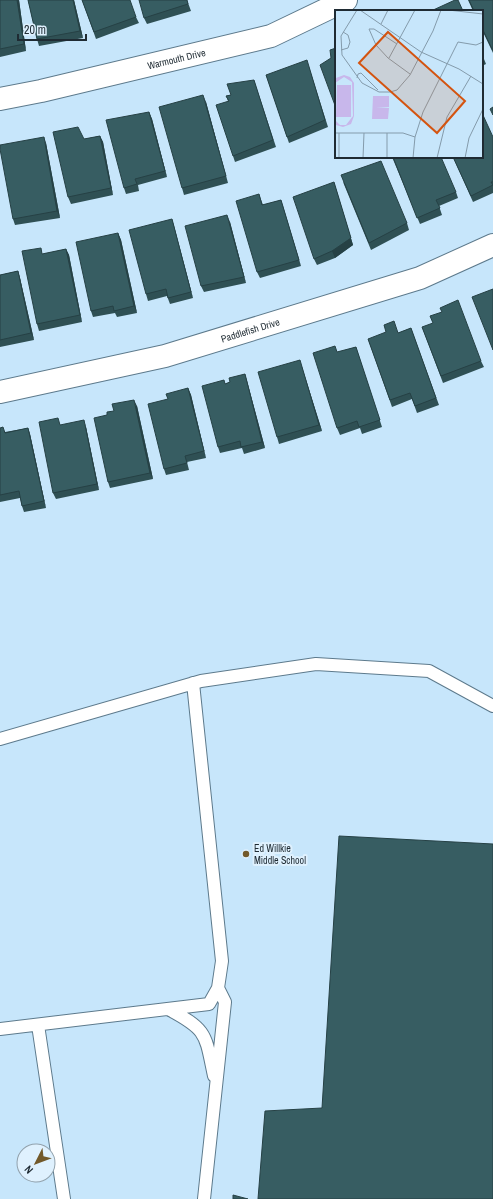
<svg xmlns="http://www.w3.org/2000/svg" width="493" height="1199" viewBox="0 0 493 1199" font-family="'Archivo Narrow',sans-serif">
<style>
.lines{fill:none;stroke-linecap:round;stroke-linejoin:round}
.lane-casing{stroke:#5d7a8c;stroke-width:14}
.street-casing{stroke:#5d7a8c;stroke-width:24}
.lane{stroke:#fff;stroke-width:12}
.street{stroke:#fff;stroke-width:22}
.wall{fill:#2f5054}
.shaded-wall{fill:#264145}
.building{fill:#375d62;stroke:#264145}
.poi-dot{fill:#72592a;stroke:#dff1fe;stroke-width:1.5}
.labels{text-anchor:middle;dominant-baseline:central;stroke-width:4;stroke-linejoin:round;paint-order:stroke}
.street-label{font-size:10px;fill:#1f2b33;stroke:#dff1fe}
.poi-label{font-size:10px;fill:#1f2b33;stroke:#dff1fe;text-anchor:start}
.inset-road{fill:none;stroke:#849bab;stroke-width:1}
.view{fill:#d45410;fill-opacity:0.15;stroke:#d45410;stroke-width:2}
.inset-edge{fill:none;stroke:#1f2b33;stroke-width:2}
</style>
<rect width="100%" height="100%" fill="#c7e6fb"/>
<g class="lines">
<defs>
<path id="lane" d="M0,739l201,-58 115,-17 113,7 64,35
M168,1009c40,21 37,25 46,67
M38,1025l26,174
M0,1029l209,-25 9,-16 4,-27 -29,-278
M204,1199l21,-197 -7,-14"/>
<g id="street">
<path id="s1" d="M0,99l41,-8 230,-55 75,-36"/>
<path id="s2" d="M0,392l165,-36 255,-78 73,-33"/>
</g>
</defs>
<use href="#lane" class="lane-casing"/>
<use href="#street" class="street-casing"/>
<use href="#lane" class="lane"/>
<use href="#street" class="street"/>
</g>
<path class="wall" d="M0,0h19l7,51 -26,6z
M28,0h46l9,38 -44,8 -2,-7z
M82,0l54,17 3,6 -43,16z
M187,0l4,11 -44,13 -3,-6z
M468,0h25v53l-11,-23v-19h-9z
M482,54l4,10 -4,2z
M309,67l19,60 -39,16 -23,-68z
M254,80l22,67 -41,15 -2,-6 -5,-55 -2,-5 5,-1z
M206,102l22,81 -44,12 -2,-7z
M149,112l3,7 15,58 -29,8 1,6 -13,3 -2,-6z
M100,136l3,6 10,53 -42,9 -3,-7 16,-58z
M493,137v56l-20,9 -20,-45h29z
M46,143l14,75 -45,7 -2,-6z
M392,157l64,35 2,6 -19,8 3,9 -22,9z
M343,182l64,41 2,7 -38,20z
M336,189l17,56 -18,13 -18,7 -3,-6z
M259,194l4,11 18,-5 20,66 -41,12 -3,-6z
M172,219l2,7 19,72 -23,6 -3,-8 -19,5 -2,-7z
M230,222l16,61 -42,9 -3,-6z
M118,233l3,7 16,73 -20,4 -2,-4 -22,4 -2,-6z
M66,249l3,6 13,67 -43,9 -2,-7 6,-70z
M18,271l2,7 14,62 -34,7v-72z
M422,327l59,34 3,6 -41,16z
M411,328l28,77 -22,8 -5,-14 -20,8 -24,-68 30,-6z
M356,347l26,80 -20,7 -2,-6 -20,7 -3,-7 1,-76z
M302,367l20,64 -43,13 -2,-7z
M245,374l2,7 18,67 -21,6 -2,-6 -22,5 -2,-6 7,-63 5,-2z
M188,388l3,7 15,63 -19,4 2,8 -23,5 -2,-6 4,-70z
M137,406l16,73 -43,9 -2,-6 -1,-67z
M61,425l25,2 13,63 -43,9 -3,-6z
M0,428l5,4 23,-4 2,6 16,74 -22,4 -2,-6 -2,-8 -20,4z"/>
<path class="shaded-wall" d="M17,0h2l7,51 -2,-7z
M73,0h1l9,38 -3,-7z
M203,95l3,7 22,81 -2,-7z
M149,112l3,7 15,58 -2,-6z
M100,136l3,6 10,53 -2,-7z
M44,137l2,6 14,75 -3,-7z
M334,182l19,63 -18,13 -3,-7z
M281,200l2,6 18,60 -2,-6z
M227,215l3,7 16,61 -2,-6z
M172,219l2,7 19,72 -2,-6z
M118,233l3,7 16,73 -3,-7z
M66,249l3,6 13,67 -2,-7z
M18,271l2,7 14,62 -3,-7z
M300,360l2,7 20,64 -3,-6z
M245,374l2,7 18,67 -3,-6z
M188,388l3,7 15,63 -2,-7z
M134,400l3,6 16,73 -3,-6z
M84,420l2,7 13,63 -2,-6z
M28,428l2,6 16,74 -2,-7z"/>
<path class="building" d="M0,0h17l7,44 -24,5z
M28,0h45l7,31 -43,8z
M82,0h48l6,17 -42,15z
M139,0h48l1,4 -44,14z
M455,0h3l5,11h-32z
M469,0h24v51l-11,-23v-17h-8z
M336,48v60l-16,-43 11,-7 -1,-8z
M307,60l18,60 -38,17 -21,-62z
M254,80l19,60 -40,16 -17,-51 13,-4 -3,-5 5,-1 -4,-11z
M203,95l23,81 -44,12 -23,-81z
M493,107v8l-3,-6z
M149,112l16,59 -30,8 2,5 -13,4 -18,-68z
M482,113l11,24v45h-2l2,3 -22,11 -18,-39h29z
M78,127l6,12 16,-3 11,52 -43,9 -15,-65z
M44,137l13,74 -44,8 -13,-70v-4z
M393,157h48l15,35 -20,8 4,8 -23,10z
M381,161l26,62 -38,20 -28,-68z
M334,182l17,56 -19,13 -18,8 -21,-62z
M259,194l3,11 19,-5 18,60 -42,12 -21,-71z
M227,215l17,62 -43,9 -16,-60z
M172,219l19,73 -23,6 -2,-9 -20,5 -17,-64z
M118,233l16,73 -20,5 -1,-5 -22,5 -15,-69z
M41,248l1,6 24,-5 14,66 -43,9 -15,-73z
M18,271l13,62 -31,7v-65z
M493,289v61l-21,-53z
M458,300l23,61 -40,15 -19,-49 11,-4 -3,-7 12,-4 -2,-4z
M394,321l4,12 13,-5 25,70 -21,8 -5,-13 -20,7 -22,-61 18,-7 -2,-7z
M335,346l2,6 19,-5 24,73 -21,7 -2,-6 -20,7 -24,-75z
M300,360l19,65 -42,12 -19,-65z
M245,374l17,68 -21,5 -1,-6 -22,6 -16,-61 22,-6 1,4 5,-2 -1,-4z
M188,388l16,63 -19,5 2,7 -23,6 -16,-65 20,-5 -2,-5z
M134,400l16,73 -42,9 -14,-64 13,-3v-3l7,-1 -2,-7z
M58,418l2,7 24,-5 13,64 -44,9 -14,-71z
M3,427l2,6 23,-5 16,73 -22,5 -3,-15 -19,4v-67z
M339,836l154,8v355h-235l7,-88 57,-3z
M233,1195l15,4h-15z"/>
<circle class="poi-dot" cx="246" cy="854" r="4"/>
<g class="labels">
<g class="street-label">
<text stroke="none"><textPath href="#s1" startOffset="181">Warmouth Drive</textPath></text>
<text stroke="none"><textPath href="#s2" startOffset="258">Paddlefish Drive</textPath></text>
</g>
<g class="poi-label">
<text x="254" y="848">Ed Willkie<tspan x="254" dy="12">Middle School</tspan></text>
</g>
</g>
<g transform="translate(335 10)">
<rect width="148" height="148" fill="#c7e6fb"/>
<path d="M38,86h16v11l-13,1h13l-1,11h-16z" fill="#c8b7eb"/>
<path d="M9,65l6,2 4,6v33l-3,8 -8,3 -7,-2 -1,-5 5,5h6l7,-9 -1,-34 -8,-5 -9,6 1,-5zM2,75h14v32h-15z" fill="#c8b7eb"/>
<path class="inset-road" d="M22,0l-16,26 1,19 20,28 17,9h11l7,-2 13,-15 23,-44 8,-21M25,0l61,42 38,17 24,15M113,0l35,4M46,14l7,-14M62,34l-23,-15h-5l7,16 12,13 22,16M6,40l7,-2 2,-6 -2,-7 -5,-3M54,48l26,-48M22,68l1,-4 3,-1 17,17M0,123h68l12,4M4,148v-25M28,148l1,-25M52,148v-25M78,148l2,-21 8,-25 35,-70 18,3 7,-3M102,148l10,-41 24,-41M130,148l4,-20 14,-29"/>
<path class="view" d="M53,22l77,69 -28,32 -78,-70z"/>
<rect width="148" height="148" class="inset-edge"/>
</g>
<g transform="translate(36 1163) rotate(228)"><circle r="19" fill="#dff1fe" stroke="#92a2ad"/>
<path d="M0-3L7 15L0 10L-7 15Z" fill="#72592a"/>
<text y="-6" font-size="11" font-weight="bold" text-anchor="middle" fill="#1f2b33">N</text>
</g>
<path d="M18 34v6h68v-6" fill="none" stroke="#1f2b33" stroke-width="2"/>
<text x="24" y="34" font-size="12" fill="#1f2b33" stroke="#dff1fe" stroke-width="3" paint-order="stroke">20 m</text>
</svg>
